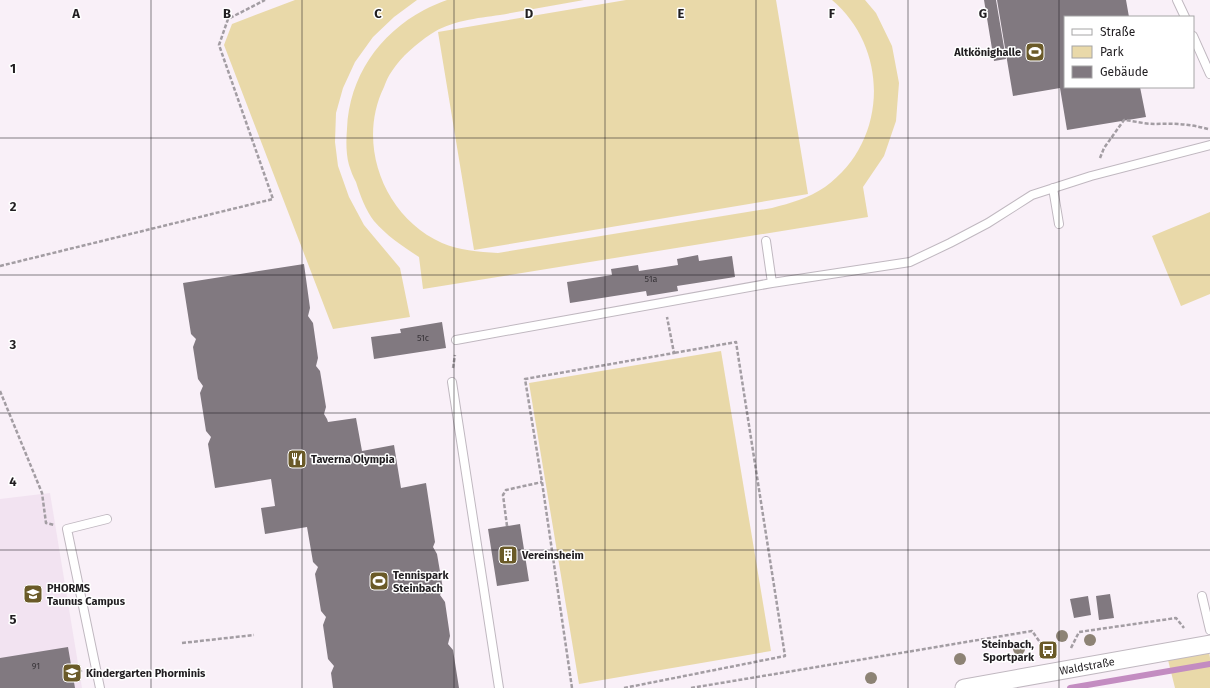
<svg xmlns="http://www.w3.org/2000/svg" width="1210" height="688" viewBox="0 0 1210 688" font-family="'Fira Sans',sans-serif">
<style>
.built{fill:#f2e3f1}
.green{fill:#e9d9a9}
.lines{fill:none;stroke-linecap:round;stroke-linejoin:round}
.stream{stroke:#c38cc1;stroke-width:6}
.building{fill:#817980}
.lane-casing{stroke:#c0b8c0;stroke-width:10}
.street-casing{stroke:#c0b8c0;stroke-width:19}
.path{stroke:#a39da3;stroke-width:2.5;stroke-dasharray:4 2;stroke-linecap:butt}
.lane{stroke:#fff;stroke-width:8}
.street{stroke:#fff;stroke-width:17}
.tree{fill:#8d8375}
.grid{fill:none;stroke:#211e21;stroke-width:1;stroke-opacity:0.55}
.labels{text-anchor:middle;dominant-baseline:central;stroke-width:3;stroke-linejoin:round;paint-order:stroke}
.number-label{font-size:9px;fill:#393539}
.poi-label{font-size:11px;font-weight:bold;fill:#211e21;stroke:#fff;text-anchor:start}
.street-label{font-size:11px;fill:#211e21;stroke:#fff}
.grid-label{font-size:13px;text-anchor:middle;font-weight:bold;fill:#211e21;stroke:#fff;stroke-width:3;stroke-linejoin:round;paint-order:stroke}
</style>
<rect width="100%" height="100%" fill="#f9f0f8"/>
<path class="built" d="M50,493l32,195h-82v-189z"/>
<path class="green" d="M295,0h122l-23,17 -21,20 -18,25 -12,26 -7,25 -1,29 3,24 11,31 15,28 36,43 10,49 -77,12 -109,-284 8,-21z
M447,0h137c-28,5 -56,10 -84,15 -22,3 -50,6 -69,19 -15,10 -29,22 -39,37 -4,5 -6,11 -8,16 -28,57 0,130 58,156 17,7 36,9 56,10l274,-45c19,-5 37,-10 53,-21 63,-45 65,-138 7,-187h33l11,13 16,33 7,37 -3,38 -12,35 -21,31 5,30 -445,72 -4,-32c-17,-11 -32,-21 -45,-36 -8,-10 -14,-26 -18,-39 -3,-5 -5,-11 -7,-17 -3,-11 -3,-24 -2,-36 2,-52 32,-95 77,-119 7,-4 15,-7 23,-10z
M626,0h150l32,194 -334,56 -36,-218z
M1210,212v82l-29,12 -29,-70z
M721,351l50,300 -192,33 -50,-301z
M1209,652l1,6v30h-35l-7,-28z"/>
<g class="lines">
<path class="stream" d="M1070,688l140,-24"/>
</g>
<path class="building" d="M984,0h12l10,59 -12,2z
M997,0h129l3,17h-64v70h75l6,30 -79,13 -7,-42 -47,8z
M698,255l1,6 33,-5 3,21 -58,9 1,5 -31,5 -1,-5 -76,12 -3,-21 45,-7 -1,-6 27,-4 1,6 39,-6 -1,-6z
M304,264l6,44 -2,8 5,7 5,35 -2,8 4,5 6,36 -2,7 3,5 1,3 28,-4 6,33 32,-6 7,43 25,-5 9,59 -2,5 4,7 6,35 -3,6 5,7 5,34 -2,8 5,6 6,38h-126l-2,-15 3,-7 -6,-7 -5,-34 3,-8 -5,-6 -6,-37 3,-7 -5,-5 -6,-35 -42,7 -4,-26 14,-2 -4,-27 -56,9 -7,-44 3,-7 -5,-6 -6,-38 3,-7 -5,-7 -5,-32 3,-8 -5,-5 -8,-51z
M442,322l4,26 -72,11 -3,-22 30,-4 -1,-4z
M520,524l9,57 -32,5 -9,-57z
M1110,594l4,24 -15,2 -3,-24z
M1088,596l3,19 -17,3 -4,-19z
M68,647l7,41h-75v-30z"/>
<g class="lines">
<defs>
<path id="lane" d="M1177,0l8,17
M1193,36l17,38
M1053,188l6,36
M766,241l6,42
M456,340l316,-57 138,-21 40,-19 38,-20 44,-28 59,-19 119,-31
M452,382l47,306
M1202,596l8,34
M100,688l-33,-159 40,-10"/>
<g id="street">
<path id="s1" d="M964,688l246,-44"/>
</g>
</defs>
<use href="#lane" class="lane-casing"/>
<use href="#street" class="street-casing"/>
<path class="path" d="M1100,158l4,-10 20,-28c10,1 21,4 31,4 18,-1 35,0 53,5
M0,266l273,-67 -54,-154 9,-26 37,-19
M453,368l2,-13
M0,391l42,102 4,30 8,2
M507,526l-4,-31 3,-5 36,-8
M182,643l72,-8
M1071,648l8,-16 97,-14 8,10
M72,673l9,-2v1
M572,688l-30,-206 -17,-103 149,-26 -7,-36
M624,688l161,-32 -49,-314 -62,11
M691,688l341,-57 15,21h1"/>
<use href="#lane" class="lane"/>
<use href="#street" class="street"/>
</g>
<g class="tree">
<circle cx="1062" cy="636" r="6"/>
<circle cx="1090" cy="640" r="6"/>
<circle cx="1019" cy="649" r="6"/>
<circle cx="960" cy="659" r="6"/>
<circle cx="871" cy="678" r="6"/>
</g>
<path class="grid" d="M151,0v688M302,0v688M454,0v688M605,0v688M756,0v688M908,0v688M1059,0v688M0,138h1210M0,275h1210M0,413h1210M0,550h1210"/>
<defs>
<symbol id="stadium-square" viewBox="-11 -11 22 22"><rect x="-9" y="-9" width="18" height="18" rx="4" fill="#6a5a28" stroke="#fff"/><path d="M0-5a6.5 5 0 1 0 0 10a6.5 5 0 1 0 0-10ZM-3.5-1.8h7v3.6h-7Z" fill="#fff"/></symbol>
<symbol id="restaurant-square" viewBox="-11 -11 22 22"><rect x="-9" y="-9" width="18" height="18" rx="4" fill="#6a5a28" stroke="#fff"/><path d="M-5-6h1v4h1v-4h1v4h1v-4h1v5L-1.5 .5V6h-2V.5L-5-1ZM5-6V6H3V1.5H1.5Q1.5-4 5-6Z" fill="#fff"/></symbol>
<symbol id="building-square" viewBox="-11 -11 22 22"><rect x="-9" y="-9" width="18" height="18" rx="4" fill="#6a5a28" stroke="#fff"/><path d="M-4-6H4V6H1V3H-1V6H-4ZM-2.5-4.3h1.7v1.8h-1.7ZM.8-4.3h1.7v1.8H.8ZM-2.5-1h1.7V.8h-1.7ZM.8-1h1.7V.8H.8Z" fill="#fff"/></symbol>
<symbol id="school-square" viewBox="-11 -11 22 22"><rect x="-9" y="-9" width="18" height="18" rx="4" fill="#6a5a28" stroke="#fff"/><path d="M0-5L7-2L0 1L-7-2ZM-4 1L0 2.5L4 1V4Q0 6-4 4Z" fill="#fff"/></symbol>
<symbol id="bus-square" viewBox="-11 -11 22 22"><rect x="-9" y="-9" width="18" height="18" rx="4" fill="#6a5a28" stroke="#fff"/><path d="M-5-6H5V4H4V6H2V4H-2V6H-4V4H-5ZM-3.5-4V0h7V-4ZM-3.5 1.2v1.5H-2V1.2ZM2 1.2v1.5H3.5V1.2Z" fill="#fff"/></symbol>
</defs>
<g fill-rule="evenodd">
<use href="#stadium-square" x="1024" y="41" width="22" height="22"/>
<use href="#restaurant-square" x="286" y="448" width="22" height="22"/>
<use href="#building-square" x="497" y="544" width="22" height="22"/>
<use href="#stadium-square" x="368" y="570" width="22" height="22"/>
<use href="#school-square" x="22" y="583" width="22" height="22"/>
<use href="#bus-square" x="1037" y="639" width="22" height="22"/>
<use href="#school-square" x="61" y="662" width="22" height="22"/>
</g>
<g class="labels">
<g class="number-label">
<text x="651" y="279">51a</text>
<text x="423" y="338">51c</text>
<text x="36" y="666">91</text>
</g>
<g class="poi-label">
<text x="1021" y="52" text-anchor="end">Altkönighalle</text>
<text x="311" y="459">Taverna Olympia</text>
<text x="522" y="555">Vereinsheim</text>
<text x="393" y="575">Tennispark<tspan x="393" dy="13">Steinbach</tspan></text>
<text x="47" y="588">PHORMS<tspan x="47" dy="13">Taunus Campus</tspan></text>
<text x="1034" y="644" text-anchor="end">Steinbach,<tspan x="1034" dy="13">Sportpark</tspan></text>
<text x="86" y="673">Kindergarten Phorminis</text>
</g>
<g class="street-label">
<text stroke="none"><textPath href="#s1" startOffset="125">Waldstraße</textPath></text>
</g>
</g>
<g class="grid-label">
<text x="76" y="18">A</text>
<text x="227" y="18">B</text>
<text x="378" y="18">C</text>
<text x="529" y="18">D</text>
<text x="681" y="18">E</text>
<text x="832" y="18">F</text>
<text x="983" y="18">G</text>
<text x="13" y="73">1</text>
<text x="13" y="211">2</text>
<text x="13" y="349">3</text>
<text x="13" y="486">4</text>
<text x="13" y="624">5</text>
</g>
<rect x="1064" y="16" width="130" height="72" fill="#ffffff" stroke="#a6a5a6"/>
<rect x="1072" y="29" width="20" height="6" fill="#ffffff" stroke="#a6a5a6"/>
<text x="1100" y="36" font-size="12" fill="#211e21">Straße</text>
<rect x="1072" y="46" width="20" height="12" fill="#e9d9a9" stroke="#a6a5a6"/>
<text x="1100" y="56" font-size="12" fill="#211e21">Park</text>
<rect x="1072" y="66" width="20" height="12" fill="#817980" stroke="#a6a5a6"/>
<text x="1100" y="76" font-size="12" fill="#211e21">Gebäude</text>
</svg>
